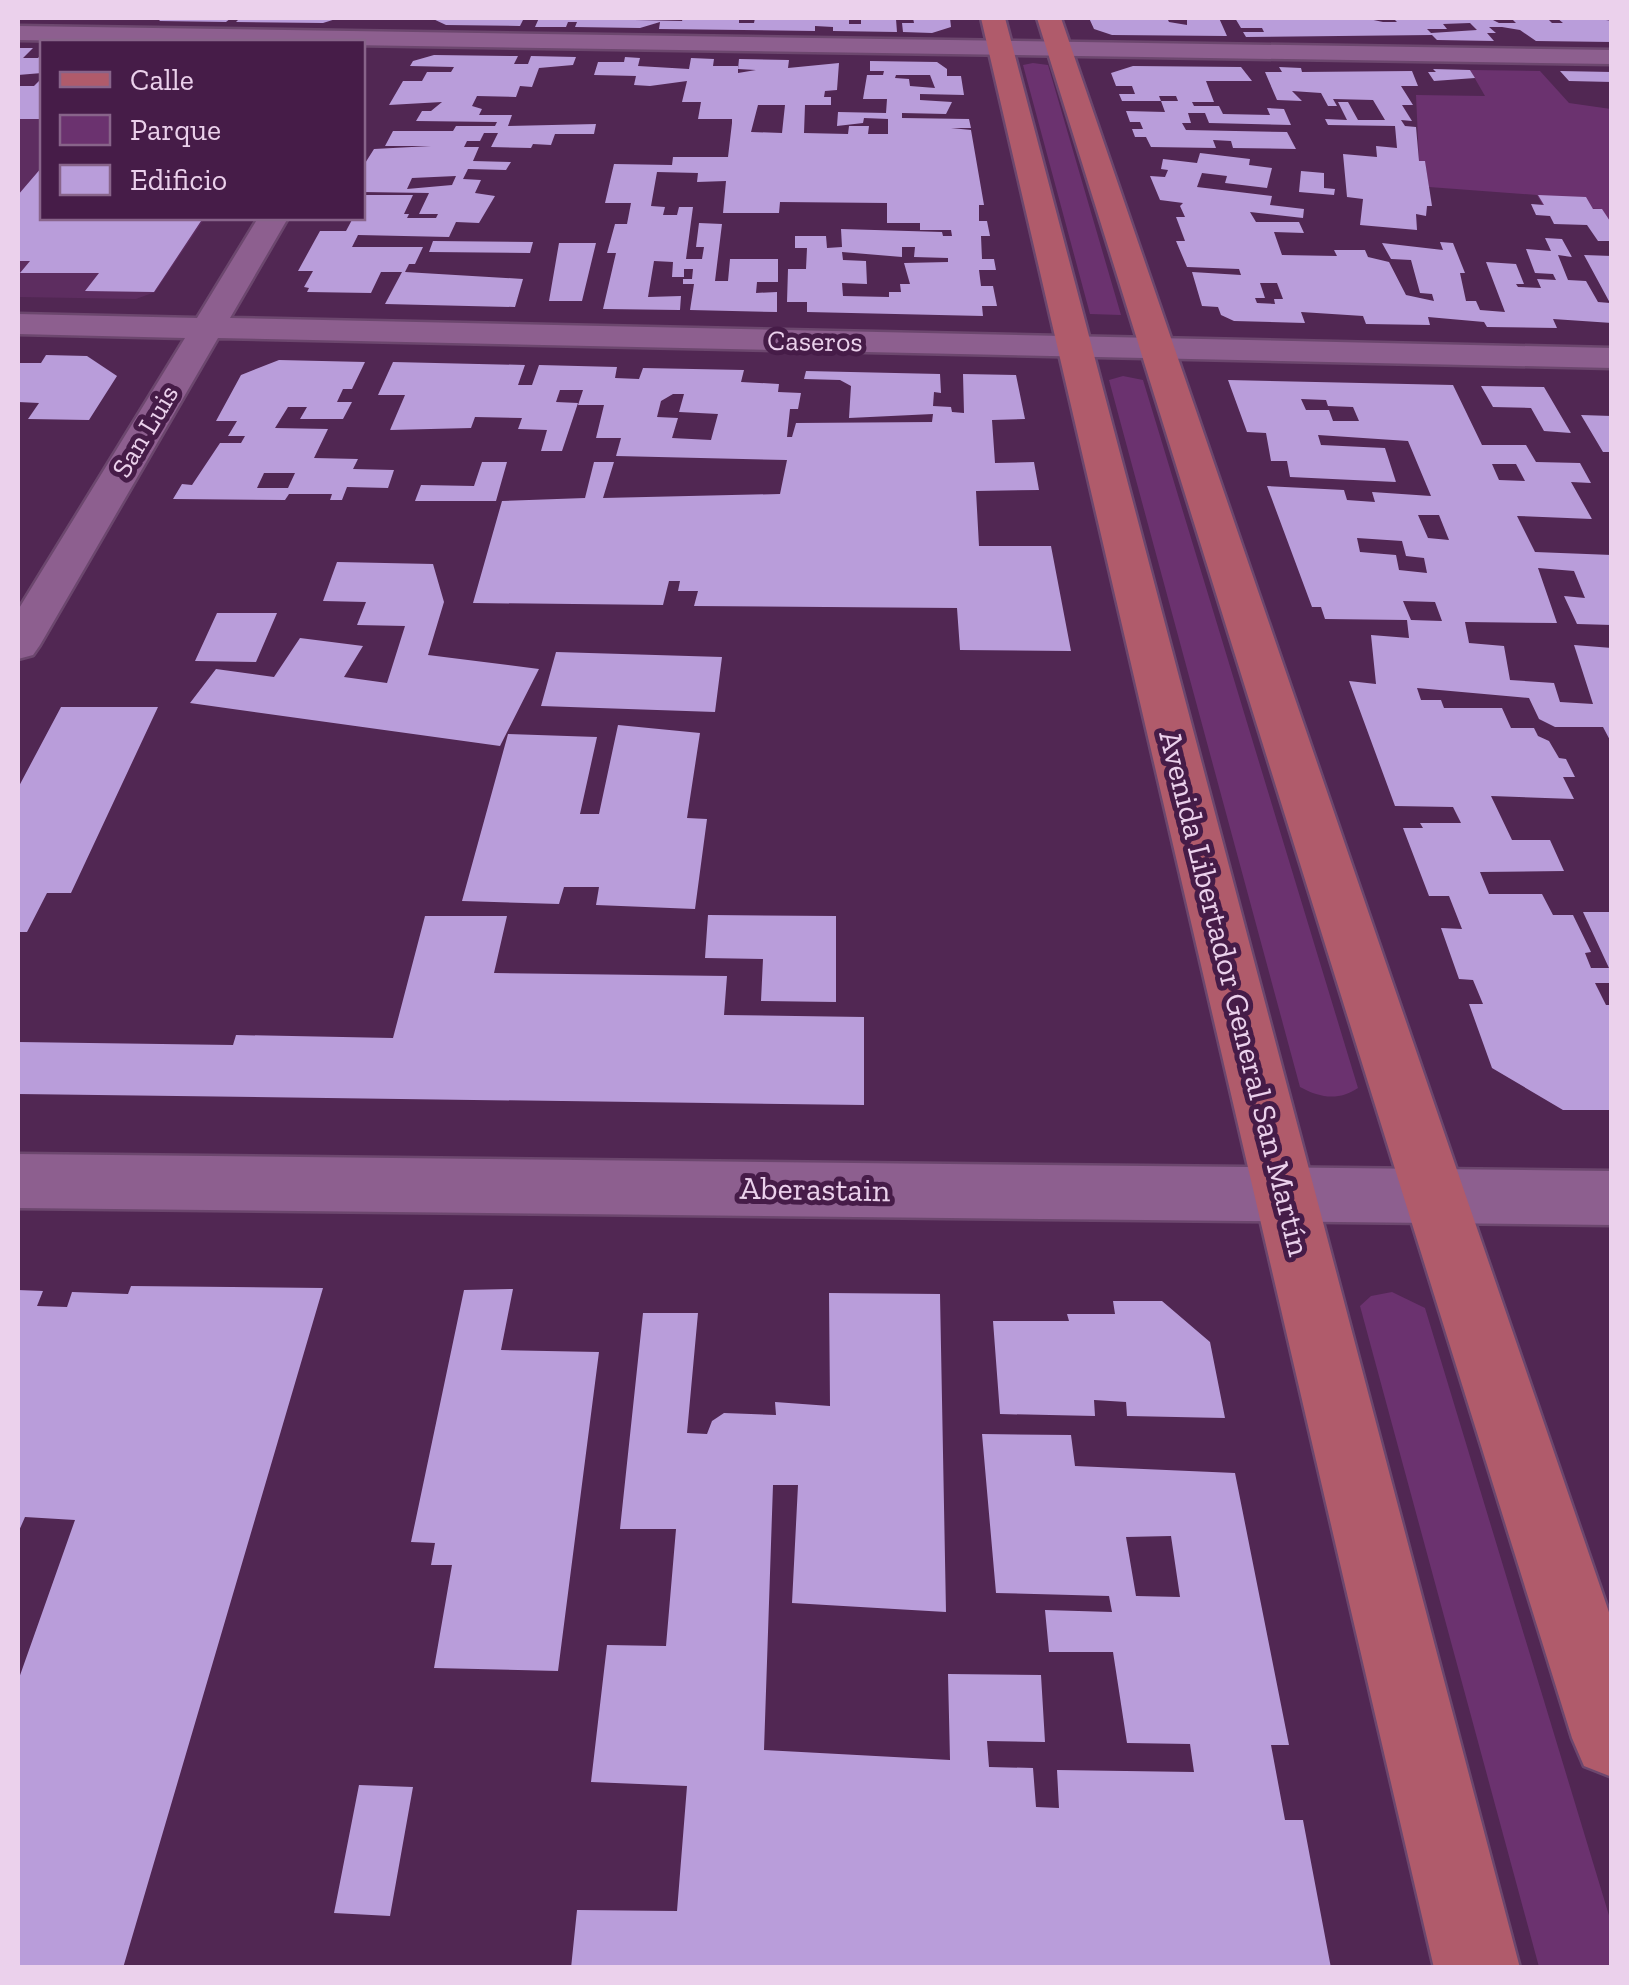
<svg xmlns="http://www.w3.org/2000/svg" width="1629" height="1985" viewBox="0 0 1629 1985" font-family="'Zilla Slab',serif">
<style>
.built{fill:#5d2d60}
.green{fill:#6b326f}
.building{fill:#b99dda;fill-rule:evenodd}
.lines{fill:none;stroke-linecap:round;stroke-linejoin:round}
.minor-casing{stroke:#6c476e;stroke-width:5}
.major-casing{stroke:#6c476e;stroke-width:5}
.minor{fill:#8d5f8f;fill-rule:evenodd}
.major{fill:#b05b6b;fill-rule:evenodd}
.labels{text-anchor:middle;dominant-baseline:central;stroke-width:10;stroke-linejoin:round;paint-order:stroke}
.far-street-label{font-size:28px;fill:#ebd1ec;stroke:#461c48}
.street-label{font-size:32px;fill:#ebd1ec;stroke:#461c48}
</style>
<rect width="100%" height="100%" fill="#512753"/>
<path class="built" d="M42,78v140h163l-50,74 -19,7 -118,-2v-200h5z"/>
<path class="green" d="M1033,63l15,2 73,250 -31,-1 -67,-249z
M1470,70l70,1 29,32 42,6v113l-10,-13 -57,-2 -7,-12 -108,-8 -4,-25 -6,-1 -3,-66 69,1z
M1123,376l20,4 215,708c-19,13 -38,10 -58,-1l-191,-707z
M1392,1292l33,16 186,614v45h-72l-179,-661 11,-10z"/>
<path class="building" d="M162,18h69l-5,4 -67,-1z
M240,18h99l-16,5 -87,-1z
M431,18h93l-4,8 -74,-1z
M539,18l143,3 1,-3h56v5h15l1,-5h94v6h12v-5h35l1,13 -64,-1v-4l-18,-1v5l-156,-2 1,-7 -20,6 -65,-1 2,-5h-9l-2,5h-31z
M913,18h37l1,9 -19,6 -29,-1 -1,-9h12z
M1089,18h78l2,4 18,3v-5h10l-1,-2h23l8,18 -115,-1 -18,-6z
M1235,18h129l19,4h14l-4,-4h96l10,5h17l-5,-5h36l5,5h11l-6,-5h37l18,3v21l-76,-1 -16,-11 -18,-3h-13l7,6h-9l7,8 -57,-1 -5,-5 -186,2 -3,-5h21l-2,-4h-21zM1470,23l7,7 -46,3 -4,-4h20l-4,-5z
M18,48h15l-10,10h15l4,-4v19l-24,2z
M434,55l84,1 -4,8h14l3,-8 45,1 -3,8 -34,3 -7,19 -12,-1 -4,11 -39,-1 -5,10 10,3 -3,6h33l-4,11 88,-2 -2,10h-39l-4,11 -18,-1 -2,4 -40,-1 7,-14h-14l-4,8h-13l-3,6h15l-6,14 38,1 -5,8 -38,-1 -5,10 18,1 -6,13 20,3 -16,27 -23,-1 -7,15 -91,-2 -6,12h71l-8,17h-6l-4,8 118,7 -8,28 -130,-3 17,-32h-21l-10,21 -64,-1 2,-4 -5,-1 9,-16h-15l17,-31 5,-9h26l7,-13h9v-23h51l-9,19h5l-2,4h29l2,-4h-19l10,-21 -67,-1v-24l12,-19 57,-3h-46l8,-15h60l3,-5h39l2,-4 -81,-1 6,-10h9l11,-9 -53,3 14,-24h19l5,-9h24l3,-5 -44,-1 3,-5zM456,176l-4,9 -45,4 5,-11z
M625,57l15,1 -2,8 51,3 2,-11 23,1 -1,7h25v7l18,-3 -18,-1 1,-10 50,1 -1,8 51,-5 -2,27 -12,1 -1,6h7v8h-26l-1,28 44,1 1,-8h20l-1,8h20v-15l-24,-1 -1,5 -26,3 1,-14 48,1 1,-14h-24l4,-24h16l1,-4h-14v-10l67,1 10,7v7h14l3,19 -44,-1v6l32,2 -6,12 -44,-1v5l67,1 2,9h-20l20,2 13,75h-5v16h8l3,15h-9l1,23h12l2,11h-17l2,16h12l4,20h-15l1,10 -176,-4v-10h-20l1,-33h18l1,-21h-12v-12h31l1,12 15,-1 -1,-18 101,3 1,4h9l-1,-6h-31v-7h-33v-20l-107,-1 -1,11h-56l3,-32 -29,1 1,-9 -41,-1 -6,34 14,1 -2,8h14l2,-8h14l-7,52h16l2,-12h-8l3,-24 23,1 -7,57h13l2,-22h48v23h-21l-1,11 21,-1v20l-87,-2 4,-26h-11v-5h9l1,-10h-9v8h-12l1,-15 -19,-1 -6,36 33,-1 -1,14 -77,-1 13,-56h-9l8,-29h12l4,-21h-26l9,-39 58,1 1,-8h55l4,-34v-4h-34l3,-17h-19l5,-21 -37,5 -16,-1 2,-9 -42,-1 4,-13h26zM896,75h34l5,13 -25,-2 -1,-7 -14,-1zM758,105h27l-3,28 -31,-1zM902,247h13l-1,10 34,1v4l-44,1 6,21h-10l1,8h-12v5l-46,-1 -1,-13 25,1 -1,-23 -23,-1 -1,-8 60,5z
M1133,66l108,1 11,14h-46l8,21h-22l2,4h25l4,8 47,1 -3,-7 17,1 7,16 -82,-2 -4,-10h-17l3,10h-9l4,7 101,2 9,17 -63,-1 -2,-7 -18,-1 3,8 -65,-1 -5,-10h-11l-3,-8h11l-3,-7h-10l-4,-11 39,1 -4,-11h17l-2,-5h-17l2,5h-39l-3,-7h16l-3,-8h-16l-5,-13z
M1279,67l22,1 1,4 110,-1 6,15h-17l12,19h-11l10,16 -11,-1 4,6 11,1 3,34h6l7,45h-5l-1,10 -10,-2 1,16 -57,-5 3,-26 -16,-2 -4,-43 34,3 -1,-11 21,2 -2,-22 -67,-1 -3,-6 22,1 -9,-18h10l10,18h27l-12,-20 -40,-1 4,7h-9l-7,-13 -29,-2 10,10 -25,-1 -12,-28h17z
M1433,69l37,1 5,8 -41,3 -6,-9h8z
M1560,71l52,1v10l-43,-1z
M42,78v41h-24v-33h16z
M1200,153l50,6 -1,6 23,3 -5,20 -42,-5 2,-7 -25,-3 -5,14 75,9 -2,9 34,4 -1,9 -53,-6 6,10h43l5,11 -30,-1 8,23 55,1 -3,-6h31l3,7 21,5 17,33 28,6 -2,-7 -12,-1 -9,-33 -20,-1 -9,-16 61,7 -3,-8 13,1 12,30h-5l6,28h10l4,9 25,2 -19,-50 30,2 8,20h-8l2,3 23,1 -4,-9 19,1 -3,-6 -18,-1 -9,-24 25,2 -6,-13 17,1 10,18 -14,-2 10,25 18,1 12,21 12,1 -26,-48 28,1v67l-59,-4 4,9 -70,-1 -3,-5 -56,-5 2,8 -64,-1 -3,-8 -62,-4 4,11 -71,-2 -13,-6 -3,-8 -16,-1 -10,-34 49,3 -2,-6 -52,-2 -11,-26h9l-9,-24h9l-5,-11 3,-3 -23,-3 -10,-24 15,1 3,-7 -7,-1 2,-10 34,4zM1260,283h17l6,16h-9l1,5 -18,-1 -2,-5h10z
M42,167v51h161l-49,74 -69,-1 14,-18h-79l10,-12h-12v-66z
M1301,171l23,2v15l11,1 -1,6 -35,-3z
M1538,195l48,2 7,12h9l10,15v17h-14l-11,-16 -33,-1 -4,-8 -14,-1 -5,-11 13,1z
M433,241l100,1 -3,11 -101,-1z
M559,243h37l-14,58h-33z
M46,355l41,1 30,20 -28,44 -61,-1 11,-16 -21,-1v-39h23z
M279,360l86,2 -13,27h-9l-6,13h15l-9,17h-43l7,-12h-19l-13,21 53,1 -14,29 44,1 -5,10 41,1 -6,18 -41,-1 -5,13h-12l2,-6h-43l-4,6 -112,-1 9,-15 10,1 28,-42h21l4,-7h-17l9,-15h-21l25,-46zM264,473h31l-7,15h-31z
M393,362l132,3 -7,20h14l7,-20 78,2 -2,11 24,1 4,-11 101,2 -3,12 38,2 -1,8 23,1 -3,16h-8l-3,28h5l4,-14 136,-1 1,-8 -84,4 2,-32 -11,-6 -36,-1 2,-8 134,3 1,19 -7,-1 -1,14 18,1 1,5 12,1 -1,-39 53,1 9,44 -33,1 3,43 39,-1 5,28 -63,1 3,55h72l20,105 -111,-1 -3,-42 -263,-2 4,-15h-20l2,-10h-11l-6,24 -190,-2 29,-102 83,-3 9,-36h20l-11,36 177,-4 7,-34 -171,-4 5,-18h-25l8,-33h-26l5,-15h-23l-4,12 22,1 -16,48h-21l6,-21 -29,-1 4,-11 -47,-1 -4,11 -81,2 15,-35h-27zM673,394h11l-5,18 39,2 -7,26 -39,-2 6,-20 -21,-1 4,-16z
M1228,380l225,5 29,60h44l10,17 44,1 11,20 -20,-1 21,37 -75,-3 18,36 77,3v70l-35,-1 -13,-28 21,2 -11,-27 -36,-3 19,55 -92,-1 4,21 35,3 6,34 44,3 6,19 33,2 -19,-59 38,3v96l-9,-17h-48l-16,-8 -10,-21 -112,-10 4,12h20l3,8h58l9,20h23l4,8 11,5 10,17 7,1 9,18h-12l11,22 -83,-3 21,44h38l14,31 -84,1 9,22h53l11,21h20l18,37 -6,1 6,15h18l-26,-56h29v71h-17l11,22h6v105h-49l-71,-42 -23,-64h14l-10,-24 -14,-1 -18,-51 21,1 -13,-33h-20l-26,-68h20l-3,-5h41l-8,-16 -58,-1 -46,-125 27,3 -5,-49 38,3 -2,-18 -82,-1 -4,-12h-9l-45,-121 77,4 3,10 28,2 -3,-10 59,4 -23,-55 -90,-6 3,10 64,3 11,34 -106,-5 -3,-16h-16l-5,-28 -19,-1zM1301,399l25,1 2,6 25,1 6,14h-26l-4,-11h-23zM1492,464h24l9,17 -26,-1zM1418,515h21l10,25 -21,-2zM1357,538l45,3 4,15 18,2 3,15 -28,-3 -3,-15 -36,-3zM1403,601l32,1 7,19 -31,-1z
M1481,386l63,1 27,46 -27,-2 -13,-23 -38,-1z
M1581,415l31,1v36h-9z
M482,462h25l-11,39h-81l6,-16 53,1z
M337,562l96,2 11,38 -16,53 111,14 -39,77 -310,-43 26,-34 58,8 26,-39 63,8 -19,31 43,6 18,-57 -48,-1 9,-23 -43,-1z
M217,613h60l-21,49 -61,-1z
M556,652l166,5 -7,55 -174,-6z
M61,707h97l-87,186h-24l-20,39h-9v-144z
M618,725l82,8 -13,85 20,1 -12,90 -99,-4 3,-18h-35l-5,17 -97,-3 46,-167 89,3 -17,77h19z
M708,915l128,1v86l-75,-1 2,-42 -58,-1z
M425,916h82l-13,57 233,3 -3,39 140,2v88l-846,-11v-52l215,3 3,-10 157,3z
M131,1286l192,2 -200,680 -105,-3v-284l57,-161 -50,-3 -7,16v-243l25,1 -6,15 30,1 5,-15 56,2z
M513,1289l-12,61 98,2 -41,319 -124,-3 18,-103h-21l4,-22 -24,-1 53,-252z
M829,1293l111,1 6,318 -154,-9 6,-118h-25l-9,265 186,10 -2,-86 93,1 4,67 -58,-1 2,26 44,1 3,39 23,1 -2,-38 137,2 -4,-28 -63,-1 -14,-91h-64l-4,-42 67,2 -3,-16 -113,-3 -14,-159 89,1 4,31 160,7 54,272h-18l14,75h18l28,148h-760l6,-58 100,1 10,-125 -96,-4 16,-137 59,1 10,-117h-56l23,-216h55l-11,120 20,1 5,-13 12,-8 52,2 -1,-13 55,4zM1171,1536l9,61 -44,-1 -10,-59z
M1113,1301h49l48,41 15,76 -98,-2 -1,-14 -32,-2 1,16 -95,-2 -7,-93h76l-2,-7h48z
M359,1785l54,2 -23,129 -56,-3z"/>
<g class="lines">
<defs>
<path id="minor" d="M18,26l1594,24v14l-1594,-24z
M258,218h30l-58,100 1382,30v20l-1394,-30 -178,307 -7,10 -15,4v-49l167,-272 -167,-4v-20l179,4z
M18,1154l1594,17v54l-1594,-17z"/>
<path id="major" d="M981,18h24l515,1950h-86z
M1037,18h24l551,1603v156l-28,-11 -12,-28z"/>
</defs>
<use href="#minor" class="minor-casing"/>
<use href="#major" class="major-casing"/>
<use href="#minor" class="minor"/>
<use href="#major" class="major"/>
</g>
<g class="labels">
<g class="far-street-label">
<text transform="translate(815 341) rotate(1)">Caseros</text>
<text transform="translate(145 431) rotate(-59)">San Luis</text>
</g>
<g class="street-label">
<text transform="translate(1235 993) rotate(76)">Avenida Libertador General San Martín</text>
<text transform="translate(815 1189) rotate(1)">Aberastain</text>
</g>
</g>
<rect width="1629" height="1985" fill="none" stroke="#ebd1ec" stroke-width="40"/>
<rect x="40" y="40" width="325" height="180" fill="#461c48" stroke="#88648a" stroke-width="2.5"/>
<rect x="60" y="72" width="50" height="15" fill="#b05b6b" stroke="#88648a" stroke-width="2.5"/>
<text x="130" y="90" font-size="30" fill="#ebd1ec">Calle</text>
<rect x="60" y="115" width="50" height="30" fill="#6b326f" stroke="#88648a" stroke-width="2.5"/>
<text x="130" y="140" font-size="30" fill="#ebd1ec">Parque</text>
<rect x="60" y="165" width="50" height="30" fill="#b99dda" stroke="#88648a" stroke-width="2.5"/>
<text x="130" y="190" font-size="30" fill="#ebd1ec">Edificio</text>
</svg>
